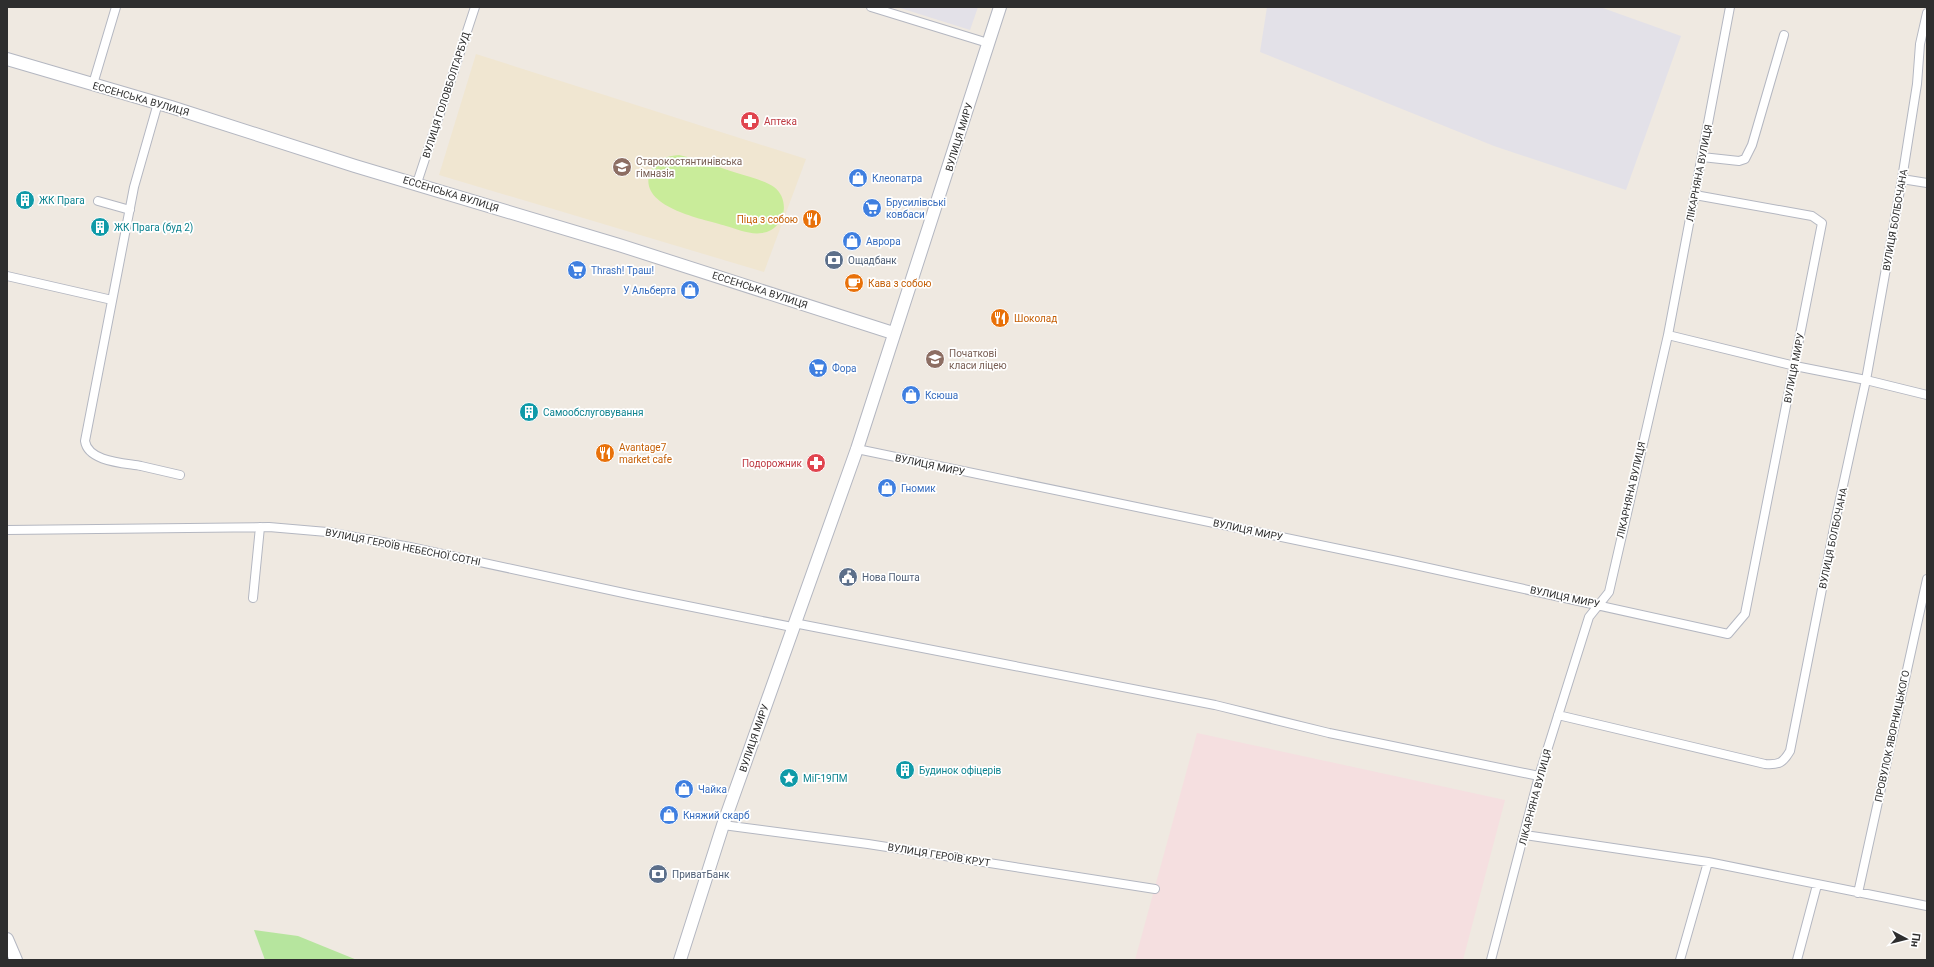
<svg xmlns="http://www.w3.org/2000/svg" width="1934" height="967" viewBox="0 0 1934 967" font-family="Roboto,sans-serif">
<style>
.industrial{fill:#e3e1e8}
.education{fill:#f0e6d1}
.medical{fill:#f5dfe0}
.green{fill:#b6e59e}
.pitch{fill:#c9ec9a}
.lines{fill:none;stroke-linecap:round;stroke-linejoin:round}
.street-casing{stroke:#b4b7c1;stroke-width:10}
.secondary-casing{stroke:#b4b7c1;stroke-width:14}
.street{stroke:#fff;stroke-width:8}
.secondary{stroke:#fff;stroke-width:12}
.labels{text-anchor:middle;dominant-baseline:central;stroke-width:3.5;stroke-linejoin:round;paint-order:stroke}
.street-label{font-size:10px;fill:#2e2e2e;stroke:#fff}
.health-label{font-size:10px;fill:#be3a42;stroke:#fff;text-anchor:start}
.education-label{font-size:10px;fill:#785e54;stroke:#fff;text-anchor:start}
.shop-label{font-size:10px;fill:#366cbe;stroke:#fff;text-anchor:start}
.culture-label{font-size:10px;fill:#0d838f;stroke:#fff;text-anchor:start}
.food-label{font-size:10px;fill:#c56008;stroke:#fff;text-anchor:start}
.service-label{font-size:10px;fill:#4e5e75;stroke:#fff;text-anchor:start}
</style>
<rect width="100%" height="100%" fill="#efe9e1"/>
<path class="industrial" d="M897,7h81l-8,23z
M1267,7h333l81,29 -55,154 -132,-44 -234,-94z"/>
<path class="education" d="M476,54l330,105 -42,113 -325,-97z"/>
<path class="medical" d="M1197,733l308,67 -42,160h-328z"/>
<path class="green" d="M254,930l44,6 59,24h-92z"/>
<path class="pitch" d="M679,155c19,4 39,12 58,18 12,4 27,7 37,14 18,14 10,43 -12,46 -12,2 -25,-4 -36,-7 -23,-7 -92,-19 -75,-56 6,-11 16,-14 28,-15z"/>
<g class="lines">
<defs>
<path id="street" d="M871,7l117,36
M93,84l23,-77
M158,103l-24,84 -49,254c3,21 40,22 56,25 13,3 26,6 39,9
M1702,157l37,4 6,-2 7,-14 32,-110
M1902,179l25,4
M417,183l58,-176
M98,201l32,9
M7,276l105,24
M1668,335l127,31 71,14 61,15
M857,449l540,112 331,73 17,-20 77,-391 -10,-7 -117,-21
M7,530l262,-3 58,5 83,15 223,48 159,32
M253,598l7,-71
M794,623l421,82 114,28 210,43
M1558,715l207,49c14,1 18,-1 25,-13l47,-238 29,-133 36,-201 15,-95 3,-40 7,-31
M723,825l145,19 287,45
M1525,835l183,27 219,44
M1858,893l69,-314
M1491,960l48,-184 50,-159 20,-25 59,-257 62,-328
M1680,960l28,-98
M1797,960l20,-75"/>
<path id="secondary" d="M7,59l164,48 184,59 264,79 274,88
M7,939l9,21
M680,960l43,-135 134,-376 143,-442"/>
</defs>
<use href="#street" class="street-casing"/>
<use href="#secondary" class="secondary-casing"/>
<use href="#street" class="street"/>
<use href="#secondary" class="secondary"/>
</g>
<defs>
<symbol id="pharmacy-disc" viewBox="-11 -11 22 22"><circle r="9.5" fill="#e0444e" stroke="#fff"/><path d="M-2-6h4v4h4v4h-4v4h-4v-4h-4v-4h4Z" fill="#fff"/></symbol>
<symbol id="school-disc" viewBox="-11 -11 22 22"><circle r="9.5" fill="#8d6e63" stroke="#fff"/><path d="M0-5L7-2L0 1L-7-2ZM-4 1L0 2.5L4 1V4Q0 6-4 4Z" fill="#fff"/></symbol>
<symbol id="shop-disc" viewBox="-11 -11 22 22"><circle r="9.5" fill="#3f7fe0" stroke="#fff"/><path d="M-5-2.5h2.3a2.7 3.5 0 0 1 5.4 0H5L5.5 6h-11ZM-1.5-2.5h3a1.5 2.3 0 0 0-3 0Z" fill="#fff"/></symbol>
<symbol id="building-disc" viewBox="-11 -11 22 22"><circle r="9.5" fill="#0f9aa8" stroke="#fff"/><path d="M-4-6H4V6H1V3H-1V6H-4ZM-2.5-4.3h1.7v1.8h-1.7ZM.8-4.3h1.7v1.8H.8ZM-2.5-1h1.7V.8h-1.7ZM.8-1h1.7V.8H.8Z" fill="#fff"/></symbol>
<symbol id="supermarket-disc" viewBox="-11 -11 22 22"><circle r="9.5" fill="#3f7fe0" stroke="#fff"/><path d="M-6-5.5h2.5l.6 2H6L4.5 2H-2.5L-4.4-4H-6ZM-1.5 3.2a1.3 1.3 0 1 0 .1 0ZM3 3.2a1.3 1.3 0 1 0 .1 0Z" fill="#fff"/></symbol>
<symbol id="restaurant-disc" viewBox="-11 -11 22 22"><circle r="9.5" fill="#e8710a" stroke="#fff"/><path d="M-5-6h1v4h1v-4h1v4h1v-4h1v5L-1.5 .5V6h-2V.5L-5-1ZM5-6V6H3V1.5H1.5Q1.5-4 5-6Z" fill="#fff"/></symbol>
<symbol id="bank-disc" viewBox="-11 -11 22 22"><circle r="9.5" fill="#5c6f8a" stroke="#fff"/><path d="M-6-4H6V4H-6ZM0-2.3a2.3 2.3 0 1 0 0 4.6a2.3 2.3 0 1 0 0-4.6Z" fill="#fff"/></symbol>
<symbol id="cafe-disc" viewBox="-11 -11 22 22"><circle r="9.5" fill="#e8710a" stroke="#fff"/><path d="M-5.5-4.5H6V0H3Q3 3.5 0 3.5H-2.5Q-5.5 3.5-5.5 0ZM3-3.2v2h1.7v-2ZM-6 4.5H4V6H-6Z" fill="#fff"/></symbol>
<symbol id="civic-disc" viewBox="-11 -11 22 22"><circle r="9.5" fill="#5c6f8a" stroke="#fff"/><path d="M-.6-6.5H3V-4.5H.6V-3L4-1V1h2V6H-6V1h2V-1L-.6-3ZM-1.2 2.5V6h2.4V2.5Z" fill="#fff"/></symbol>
<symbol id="sight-disc" viewBox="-11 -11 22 22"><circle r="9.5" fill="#0f9aa8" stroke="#fff"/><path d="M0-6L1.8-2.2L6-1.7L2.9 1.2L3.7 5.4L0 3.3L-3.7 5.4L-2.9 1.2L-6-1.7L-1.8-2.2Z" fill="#fff"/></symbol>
</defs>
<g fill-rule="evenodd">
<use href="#pharmacy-disc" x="739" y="110" width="22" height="22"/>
<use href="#school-disc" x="611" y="156" width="22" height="22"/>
<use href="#shop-disc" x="847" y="167" width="22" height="22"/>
<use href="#building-disc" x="14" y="189" width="22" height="22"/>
<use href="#supermarket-disc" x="861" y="197" width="22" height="22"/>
<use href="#restaurant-disc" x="801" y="208" width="22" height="22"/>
<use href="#building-disc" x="89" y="216" width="22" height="22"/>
<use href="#shop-disc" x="841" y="230" width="22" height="22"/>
<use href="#bank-disc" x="823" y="249" width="22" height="22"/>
<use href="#supermarket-disc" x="566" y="259" width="22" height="22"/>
<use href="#cafe-disc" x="843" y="272" width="22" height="22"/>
<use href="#shop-disc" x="679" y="279" width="22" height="22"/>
<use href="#restaurant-disc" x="989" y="307" width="22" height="22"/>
<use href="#school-disc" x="924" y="348" width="22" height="22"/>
<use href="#supermarket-disc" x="807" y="357" width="22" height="22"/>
<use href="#shop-disc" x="900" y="384" width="22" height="22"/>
<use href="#building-disc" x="518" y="401" width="22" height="22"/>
<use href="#restaurant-disc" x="594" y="442" width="22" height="22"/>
<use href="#pharmacy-disc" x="805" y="452" width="22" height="22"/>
<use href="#shop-disc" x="876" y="477" width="22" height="22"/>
<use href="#civic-disc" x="837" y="566" width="22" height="22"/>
<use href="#building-disc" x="894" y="759" width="22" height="22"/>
<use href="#sight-disc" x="778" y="767" width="22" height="22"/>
<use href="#shop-disc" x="673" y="778" width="22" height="22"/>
<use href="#shop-disc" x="658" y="804" width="22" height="22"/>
<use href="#bank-disc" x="647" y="863" width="22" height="22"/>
</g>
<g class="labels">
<g class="street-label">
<text transform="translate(446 95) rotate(-72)">ВУЛИЦЯ ГОЛОВБОЛГАРБУД</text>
<text transform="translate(141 99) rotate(16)">ЕССЕНСЬКА ВУЛИЦЯ</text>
<text transform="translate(959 137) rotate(-73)">ВУЛИЦЯ МИРУ</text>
<text transform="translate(1699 173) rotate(-79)">ЛІКАРНЯНА ВУЛИЦЯ</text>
<text transform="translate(451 194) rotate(17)">ЕССЕНСЬКА ВУЛИЦЯ</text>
<text transform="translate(1895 220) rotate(-80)">ВУЛИЦЯ БОЛБОЧАНА</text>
<text transform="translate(760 290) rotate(18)">ЕССЕНСЬКА ВУЛИЦЯ</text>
<text transform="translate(1794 368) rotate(-79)">ВУЛИЦЯ МИРУ</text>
<text transform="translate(930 465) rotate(12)">ВУЛИЦЯ МИРУ</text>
<text transform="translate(1631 490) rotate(-77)">ЛІКАРНЯНА ВУЛИЦЯ</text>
<text transform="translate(1248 530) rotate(12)">ВУЛИЦЯ МИРУ</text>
<text transform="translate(1833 538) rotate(-78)">ВУЛИЦЯ БОЛБОЧАНА</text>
<text transform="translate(403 547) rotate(11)">ВУЛИЦЯ ГЕРОЇВ НЕБЕСНОЇ СОТНІ</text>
<text transform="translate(1565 597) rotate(12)">ВУЛИЦЯ МИРУ</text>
<text transform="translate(1892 736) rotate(-78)">ПРОВУЛОК ЯВОРНИЦЬКОГО</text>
<text transform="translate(754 738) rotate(-71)">ВУЛИЦЯ МИРУ</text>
<text transform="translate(1535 797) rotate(-75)">ЛІКАРНЯНА ВУЛИЦЯ</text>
<text transform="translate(939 855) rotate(9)">ВУЛИЦЯ ГЕРОЇВ КРУТ</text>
</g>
<g class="health-label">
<text x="764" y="121">Аптека</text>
<text x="802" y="463" text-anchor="end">Подорожник</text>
</g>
<g class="education-label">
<text x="636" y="161">Старокостянтинівська<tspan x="636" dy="12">гімназія</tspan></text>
<text x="949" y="353">Початкові<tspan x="949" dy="12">класи ліцею</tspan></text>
</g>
<g class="shop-label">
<text x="872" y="178">Клеопатра</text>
<text x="886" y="202">Брусилівські<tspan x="886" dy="12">ковбаси</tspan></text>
<text x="866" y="241">Аврора</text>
<text x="591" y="270">Thrash! Траш!</text>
<text x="676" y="290" text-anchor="end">У Альберта</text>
<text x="832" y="368">Фора</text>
<text x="925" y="395">Ксюша</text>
<text x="901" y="488">Гномик</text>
<text x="698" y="789">Чайка</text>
<text x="683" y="815">Княжий скарб</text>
</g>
<g class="culture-label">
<text x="39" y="200">ЖК Прага</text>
<text x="114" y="227">ЖК Прага (буд 2)</text>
<text x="543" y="412">Самообслуговування</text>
<text x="919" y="770">Будинок офіцерів</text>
<text x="803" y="778">МіГ-19ПМ</text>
</g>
<g class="food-label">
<text x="798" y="219" text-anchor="end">Піца з собою</text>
<text x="868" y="283">Кава з собою</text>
<text x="1014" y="318">Шоколад</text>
<text x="619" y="447">Avantage7<tspan x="619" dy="12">market cafe</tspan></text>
</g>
<g class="service-label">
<text x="848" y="260">Ощадбанк</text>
<text x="862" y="577">Нова Пошта</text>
<text x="672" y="874">ПриватБанк</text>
</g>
</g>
<rect width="1934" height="967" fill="none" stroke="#2e2e2e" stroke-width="16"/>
<g transform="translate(1906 939) rotate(97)" stroke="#ffffff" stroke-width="3" paint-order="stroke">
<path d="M0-3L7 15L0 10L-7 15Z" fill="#2e2e2e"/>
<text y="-6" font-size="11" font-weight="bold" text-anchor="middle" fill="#2e2e2e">Пн</text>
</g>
</svg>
